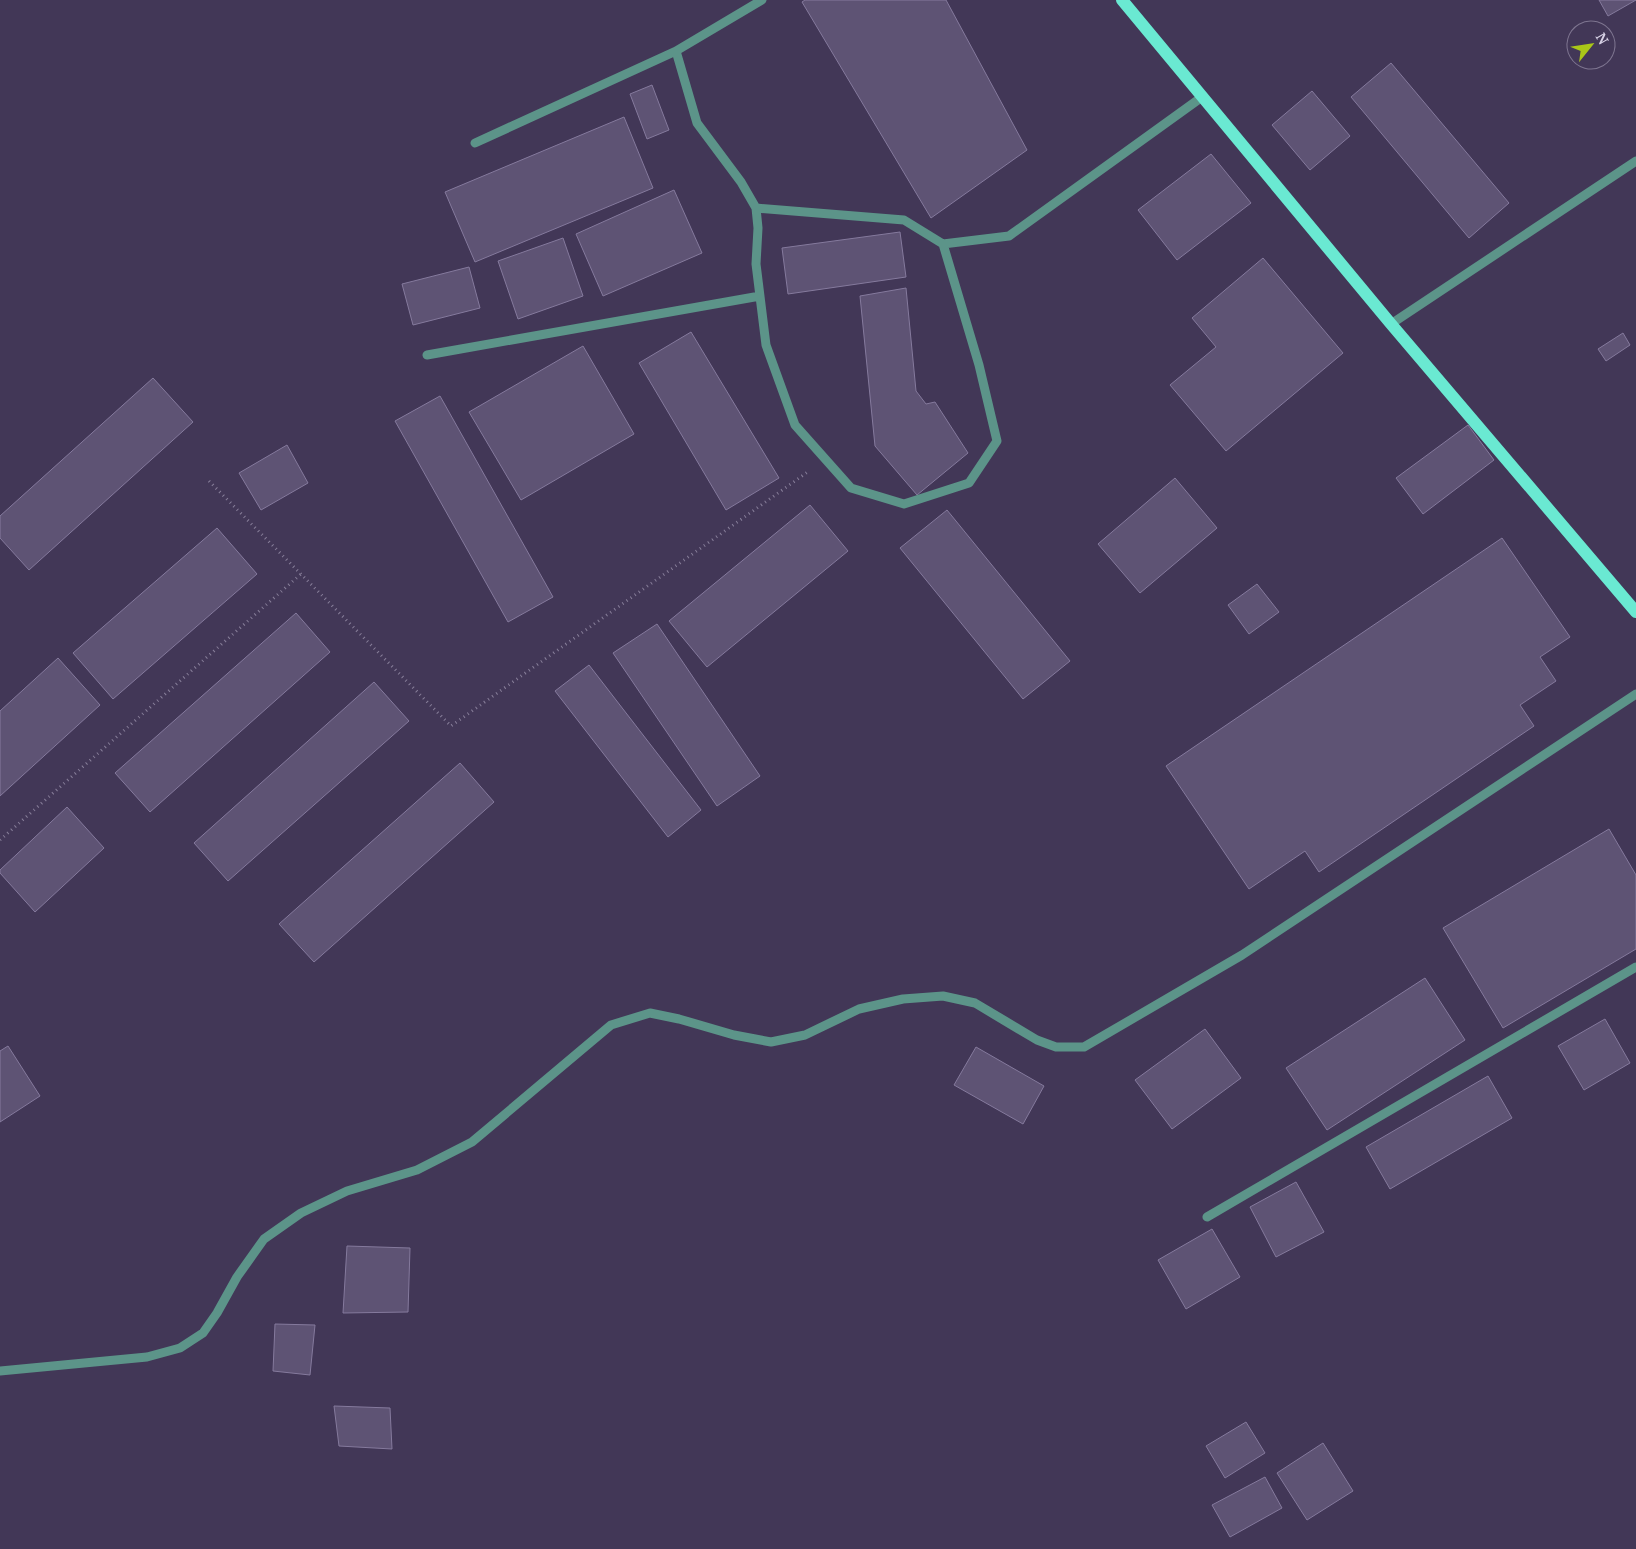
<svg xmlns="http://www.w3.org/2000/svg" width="1636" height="1549" viewBox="0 0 1636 1549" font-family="'PT Serif',serif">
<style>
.building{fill:#5e5374;stroke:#857a9d}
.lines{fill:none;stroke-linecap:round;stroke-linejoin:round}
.path{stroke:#887f9a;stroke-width:3;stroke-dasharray:1 4;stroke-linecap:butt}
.minor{stroke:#5c9489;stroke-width:9}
.major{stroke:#6ae9d2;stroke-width:12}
</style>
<rect width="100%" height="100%" fill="#423757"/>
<path class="building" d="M805,0h141l81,150 -96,68 -129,-216z
M1599,0h37l-28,16z
M1391,63l118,140 -40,35 -118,-141z
M652,85l17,45 -22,9 -17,-45z
M1312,91l38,45 -40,34 -38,-45z
M624,117l29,71 -178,74 -30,-70z
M1211,154l40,49 -74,57 -39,-50z
M674,190l28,63 -99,43 -27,-62z
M900,232l6,45 -118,17 -6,-46z
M563,238l20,58 -65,23 -20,-58z
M1263,258l80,95 -117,98 -56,-66 46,-38 -24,-29z
M469,267l11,41 -67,17 -11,-41z
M906,288l10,103 10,13 9,-2 33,51 -51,42 -42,-49 -15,-150z
M691,332l88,146 -53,32 -87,-147z
M1623,333l7,12 -24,16 -8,-12z
M583,346l51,88 -113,66 -52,-88z
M153,378l40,44 -164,148 -29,-32v-22z
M440,396l113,201 -45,25 -113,-201z
M1468,425l26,35 -71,54 -27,-36z
M287,445l21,38 -47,27 -22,-37z
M1175,478l42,50 -77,65 -42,-49z
M810,505l38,46 -141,116 -38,-46z
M947,510l123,151 -47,38 -123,-151z
M217,528l40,46 -144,125 -40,-46z
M1502,538l68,99 -30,20 16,24 -36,24 14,21 -215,146 -14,-21 -56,38 -83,-123z
M1257,584l22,28 -30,22 -21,-29z
M296,613l34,39 -180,160 -35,-39z
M657,624l103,152 -43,30 -104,-153z
M58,658l42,47 -100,91v-85z
M589,665l112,145 -33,27 -113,-146z
M374,682l35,39 -181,160 -34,-38z
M460,763l34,39 -180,160 -35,-38z
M67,807l37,41 -69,64 -35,-39v-3z
M1609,829l27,46v74l-133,79 -60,-100z
M1425,978l40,62 -138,90 -41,-62z
M1605,1019l25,44 -46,27 -26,-44z
M1205,1029l36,49 -69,51 -37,-49z
M8,1046l32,50 -40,26v-71z
M976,1047l68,39 -21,38 -69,-39z
M1488,1076l24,42 -122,71 -24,-42z
M1296,1182l28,50 -48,25 -26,-50z
M1212,1229l28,48 -54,32 -28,-49z
M347,1246l63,2 -2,64 -65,1z
M275,1324l40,1 -5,50 -37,-4z
M334,1406l56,2 2,41 -53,-3z
M1246,1422l19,31 -40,25 -19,-32z
M1323,1443l30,48 -46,29 -30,-47z
M1265,1477l17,31 -52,29 -18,-32z"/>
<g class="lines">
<path class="path" d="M209,481l242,245 358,-255
M0,840l301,-266"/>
<path class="minor" d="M676,51l21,72 44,59 15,26 148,12 39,24 66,-8 193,-139
M475,143l201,-92 86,-51
M756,208l2,20 -2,36 10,81 29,80 56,63 53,16 65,-21 28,-42 -18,-76 -36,-121
M1391,324l245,-163
M427,355l333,-59
M1207,1217l429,-250
M0,1371l147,-14 33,-9 23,-15 14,-20 20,-36 27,-38 37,-26 46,-22 70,-21 55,-28 139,-117 39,-12 29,6 55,16 37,7 34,-7 54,-26 44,-10 40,-3 32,7 62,37 19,7h28l158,-92 394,-261"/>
<path class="major" d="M1122,0l269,324 245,288"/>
</g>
<g transform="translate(1591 45) rotate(60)"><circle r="24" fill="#423757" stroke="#7e7590"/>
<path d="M0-4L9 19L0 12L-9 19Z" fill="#aac718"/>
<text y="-8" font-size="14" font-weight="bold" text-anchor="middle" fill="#d7d1e5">N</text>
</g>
</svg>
